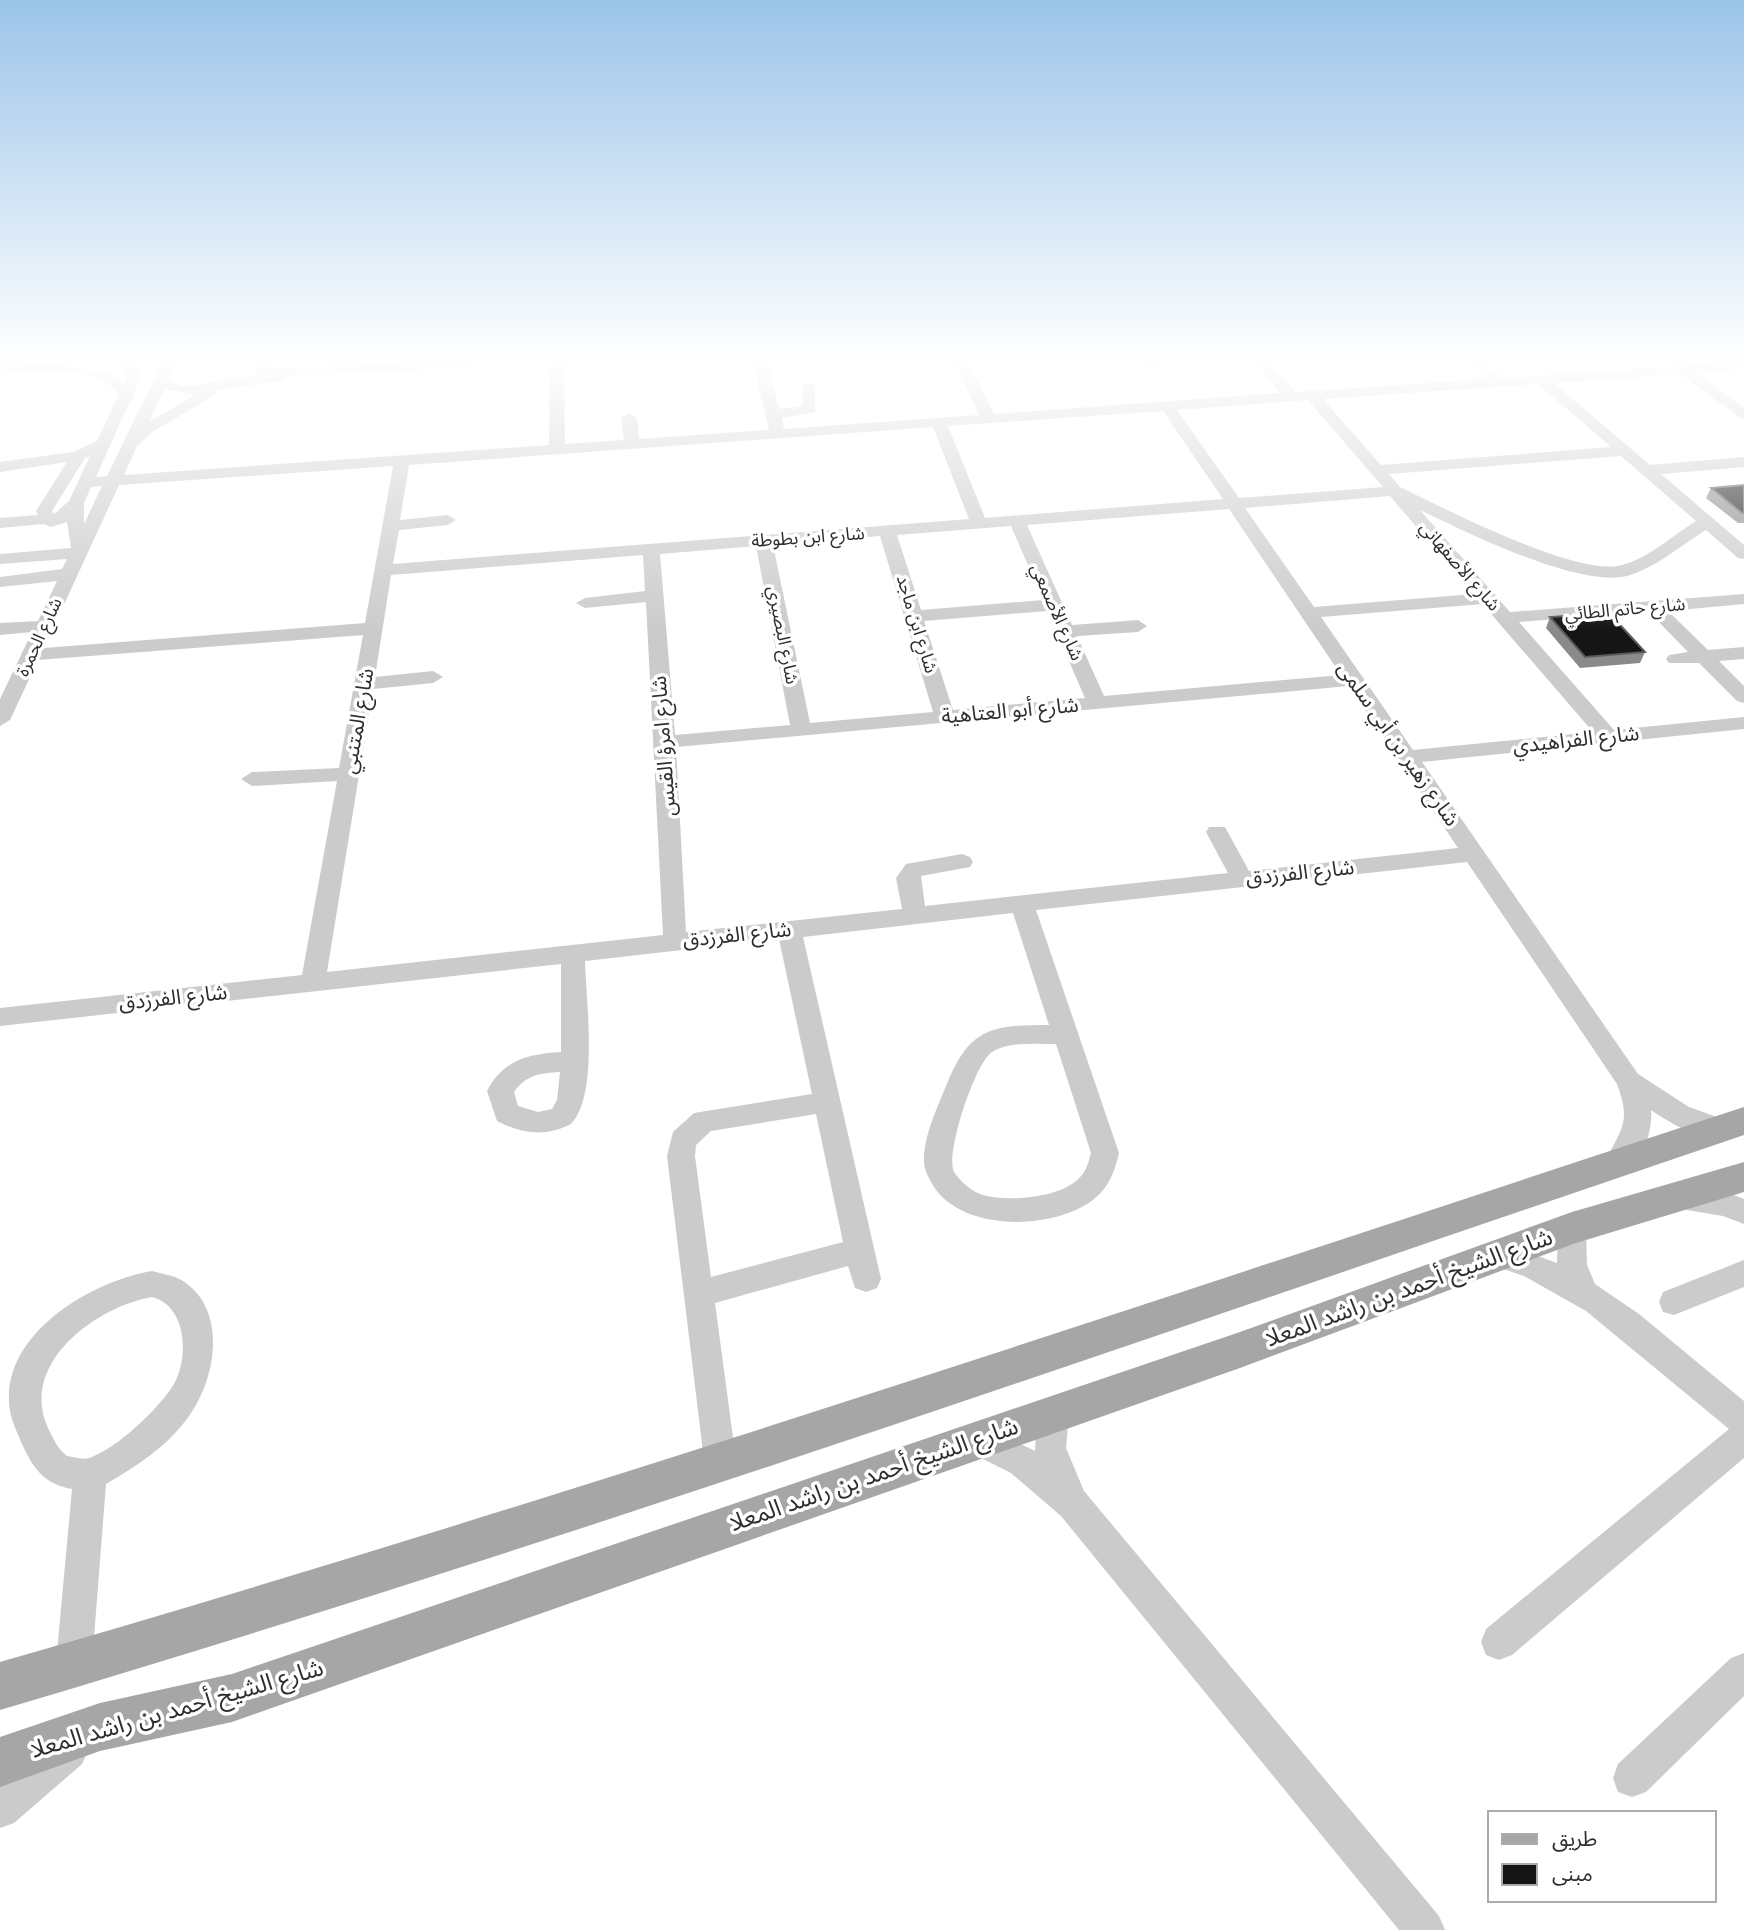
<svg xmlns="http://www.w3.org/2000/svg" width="1744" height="1930" viewBox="0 0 1744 1930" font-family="'Varela Round','Noto Sans Arabic',sans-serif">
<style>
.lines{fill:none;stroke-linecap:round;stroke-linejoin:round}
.minor{fill:#cbcbcb;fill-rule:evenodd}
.major{fill:#a6a6a6;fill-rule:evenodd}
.wall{fill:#8a8a8a}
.building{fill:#151515;stroke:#5b5b5b;stroke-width:2}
.labels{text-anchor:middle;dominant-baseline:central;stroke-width:7;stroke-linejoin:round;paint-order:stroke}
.far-street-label{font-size:18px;fill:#2e2e2e;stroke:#fff}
.street-label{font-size:21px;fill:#2e2e2e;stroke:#fff}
.near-street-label{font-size:24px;fill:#2e2e2e;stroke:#fff}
</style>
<rect width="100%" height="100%" fill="#fff"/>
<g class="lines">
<path class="minor" d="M114,361h16l11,16 -8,17 2,3 -5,4 -34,76 11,-1 56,-115h14l-8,18 11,7h13l64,-12 -1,-13h12l2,7 199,-7 2,3 -7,4 -178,8 -1,4 -5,1 -64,9 -1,5 -61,36 -17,15 -13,29 425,-30 1,-84h14l1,83 59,-4 -3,-22 8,-5 8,5 2,21 130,-9 -16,-69h14l12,48 23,-3 1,-22h10l2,3v25l-33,6 2,11 195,-14 -25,-54h14l26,53 286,-21 -26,-32h14l27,31 192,-13 -18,-18h15l19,17 241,-17v8l-47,4 47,35v12l-64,-46 -126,9 96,82 94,-8v10l-83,7 83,71v14l-6,-1 -32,-28c-25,15 -50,38 -79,46 -49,12 -161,-44 -207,-66l90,102 234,-18v10l-76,7 40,39 36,-3v12l-25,2 25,25v17l-7,-2 -38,-38h-30l-3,-4 3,-4 19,-3 -39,-40 -130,10 95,108 130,-13v12l-322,33 216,312 51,33 39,14 4,8 -4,8c-23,7 -58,-14 -77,-27 2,23 -11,68 -41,58l-4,-8c16,-32 25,-38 11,-76l-150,-222 -431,48 83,243c-4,17 -10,35 -25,46 -40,32 -136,34 -163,-17 -3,-6 -7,-13 -7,-20 -1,-24 13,-54 22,-76 23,-58 45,-61 103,-61l-36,-112 -210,24 78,342 -4,9 -11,4 -11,-4 -7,-22 -133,37 21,157 -4,11 -12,5 -12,-5 -4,-11 -37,-304 6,-24 21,-19 118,-19 -33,-155 -194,22c1,40 14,134 -14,163 -25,13 -49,10 -74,-3l-10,-30c16,-31 41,-37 74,-39v-88l-561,62v-18l302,-33 35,-194 -85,5 -11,-7 11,-7 87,-4 24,-133 -325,25 -28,60 -10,6v-27l32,-67 -32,3v-12l38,-2 19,-40 -57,6v-10l62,-8 5,-10 -67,5v-10l71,-6 -4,-26 -16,5 -7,-3 -44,4v-10l38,-3 -2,-4 31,-49 -67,10v-10l73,-10 24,-11 22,-47c-24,-31 -85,-22 -119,-20v-8c42,-3 87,-6 124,16l3,-5 -3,-8zM1538,384l73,63 -230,18 -58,-66zM164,389l31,6 -46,27zM1308,400l75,87 -144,11 -62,-88zM1163,411l60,88 -238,19 -37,-92zM933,427l36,92 -576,45 6,-34 49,-5 8,-5 -8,-5 -48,5 9,-55zM90,456l-21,45 -15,13 -2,-3 33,-53zM1621,456l75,65c-23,14 -47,37 -74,44 -44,13 -178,-57 -222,-78l-11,-13zM393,466l-28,157 -321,25 75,-163zM102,486l-18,38v-21l7,-16zM1390,496l84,98 -160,13 -69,-99zM1229,509l112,166 -237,21 -27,-60 61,-4 9,-6 -9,-6 -66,5 -45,-100zM1011,526l32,74 -122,10 -24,-75zM880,536l53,176 -123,11 -37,-178zM756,546l34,179 -115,10 -15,-181zM643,555l2,36 -60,7 -9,5 9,5 61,-6 17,333 -336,37 46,-283 60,-6 10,-6 -10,-6 -58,6 16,-102zM1483,604l15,18 95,110 -180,18 -92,-133zM1047,611l38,87 -132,12 -29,-89zM1349,686l109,162 -209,23 -24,-44h-16l-3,5 22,41 -303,33 -4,-30 49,-9 3,-5 -3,-5 -8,-3 -56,10 -10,14 6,31 -216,23 -10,-185zM1056,1044l35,109c-3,11 -5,20 -15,28 -20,17 -68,21 -93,14 -11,-3 -23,-14 -29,-23 -9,-18 21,-109 38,-120 18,-11 44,-8 64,-8zM560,1072l-3,28 -5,9 -14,3 -20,-6 -4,-14c12,-17 26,-19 46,-20zM816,1114l27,128 -132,35 -16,-121 1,-11 15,-14z
M1144,361h14l3,6 -12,3z
M1679,1187l47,5 18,7v25l-21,-8 -54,-9 -4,-8 4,-8z
M1572,1216l10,3 4,9 1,37 8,19 44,30 105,87v57l-232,197 -13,5 -13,-5 -5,-13 5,-13 243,-200 -143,-118 -62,-35 -35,-12 -5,-9 5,-9 10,-4 58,21 1,-35 4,-9z
M1744,1260v27l-70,28 -11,-3 -4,-10 4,-10z
M152,1271c10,3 22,4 31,10 45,29 33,98 6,135 -21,30 -52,50 -83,68l-14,179 -5,13 -13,5 -13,-5 -5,-13 16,-174c-27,-5 -38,-19 -49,-43 -6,-14 -14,-29 -14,-45 -3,-70 84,-120 143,-130zM152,1297c35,9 37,60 22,87 -15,25 -58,65 -85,74 -7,2 -15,-1 -22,-2 -9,-7 -13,-16 -18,-26 -32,-65 46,-123 103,-133z
M1053,1398l11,4 5,11 -3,35 18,43 355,425 6,14h-46l-338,-414 -50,-43 -46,-23 -4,-11 4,-11 12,-5 58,28 2,-38 5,-11z
M1744,1653v43l-98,96 -14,5 -14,-5 -5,-14 5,-14 113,-106z
M69,1732l13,6 6,13 -6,13 -68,59 -14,5v-44l56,-46z"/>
<path class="major" d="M1744,1107v28c-580,197 -1157,401 -1744,575v-48c586,-169 1164,-365 1744,-555z
M1744,1162v30l-168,51 -336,125 -1008,354 -132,29 -100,36v-50l100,-34 132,-29 1008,-342 332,-120z"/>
</g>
<path class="wall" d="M1744,485v38h-6l-32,-25 5,-10z
M1550,617l95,35 -5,11 -60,5 -34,-40z"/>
<path class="building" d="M1744,485v28h-2l-31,-25z
M1609,613l36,39 -60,5 -35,-40z"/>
<linearGradient id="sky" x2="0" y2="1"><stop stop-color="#9bc4e9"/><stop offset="0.57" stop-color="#fff"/><stop offset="1" stop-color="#fff" stop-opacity="0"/></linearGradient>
<rect width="1744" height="631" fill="url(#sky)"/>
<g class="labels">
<g class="far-street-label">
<text transform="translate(808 537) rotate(-4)">شارع ابن بطوطة</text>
<text transform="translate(1460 566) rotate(49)">شارع الأصفهاني</text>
<text transform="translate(1625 609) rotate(-5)">شارع حاتم الطائي</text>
<text transform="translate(1057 612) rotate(66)">شارع الأصمعي</text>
<text transform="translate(917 624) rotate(73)">شارع ابن ماجد</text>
<text transform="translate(783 635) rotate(79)">شارع البصيري</text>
<text transform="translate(39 637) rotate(-65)">شارع الحمرة</text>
</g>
<g class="street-label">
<text transform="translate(1010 711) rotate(-5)">شارع أبو العتاهية</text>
<text transform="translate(358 721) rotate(-80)">شارع المتنبي</text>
<text transform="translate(1576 740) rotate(-6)">شارع الفراهيدي</text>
<text transform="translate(1398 744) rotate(55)">شارع زهير بن أبي سلمى</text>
<text transform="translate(664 746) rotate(-94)">شارع امرؤ القيس</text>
<text transform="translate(1300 873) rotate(-6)">شارع الفرزدق</text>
<text transform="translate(737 935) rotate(-6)">شارع الفرزدق</text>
<text transform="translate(173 998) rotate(-6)">شارع الفرزدق</text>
</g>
<g class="near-street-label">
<text transform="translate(1409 1288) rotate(-20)">شارع الشيخ أحمد بن راشد المعلا</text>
<text transform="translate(874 1475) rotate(-19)">شارع الشيخ أحمد بن راشد المعلا</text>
<text transform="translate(177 1709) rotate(-16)">شارع الشيخ أحمد بن راشد المعلا</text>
</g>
</g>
<rect x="1488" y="1811" width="228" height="91" fill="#ffffff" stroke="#ababab" stroke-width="2"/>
<rect x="1502" y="1834" width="35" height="10" fill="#a6a6a6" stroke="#ababab" stroke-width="2"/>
<text x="1552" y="1846" font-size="21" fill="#2e2e2e">طريق</text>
<rect x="1502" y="1864" width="35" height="21" fill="#151515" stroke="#ababab" stroke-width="2"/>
<text x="1552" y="1881" font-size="21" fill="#2e2e2e">مبنى</text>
</svg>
